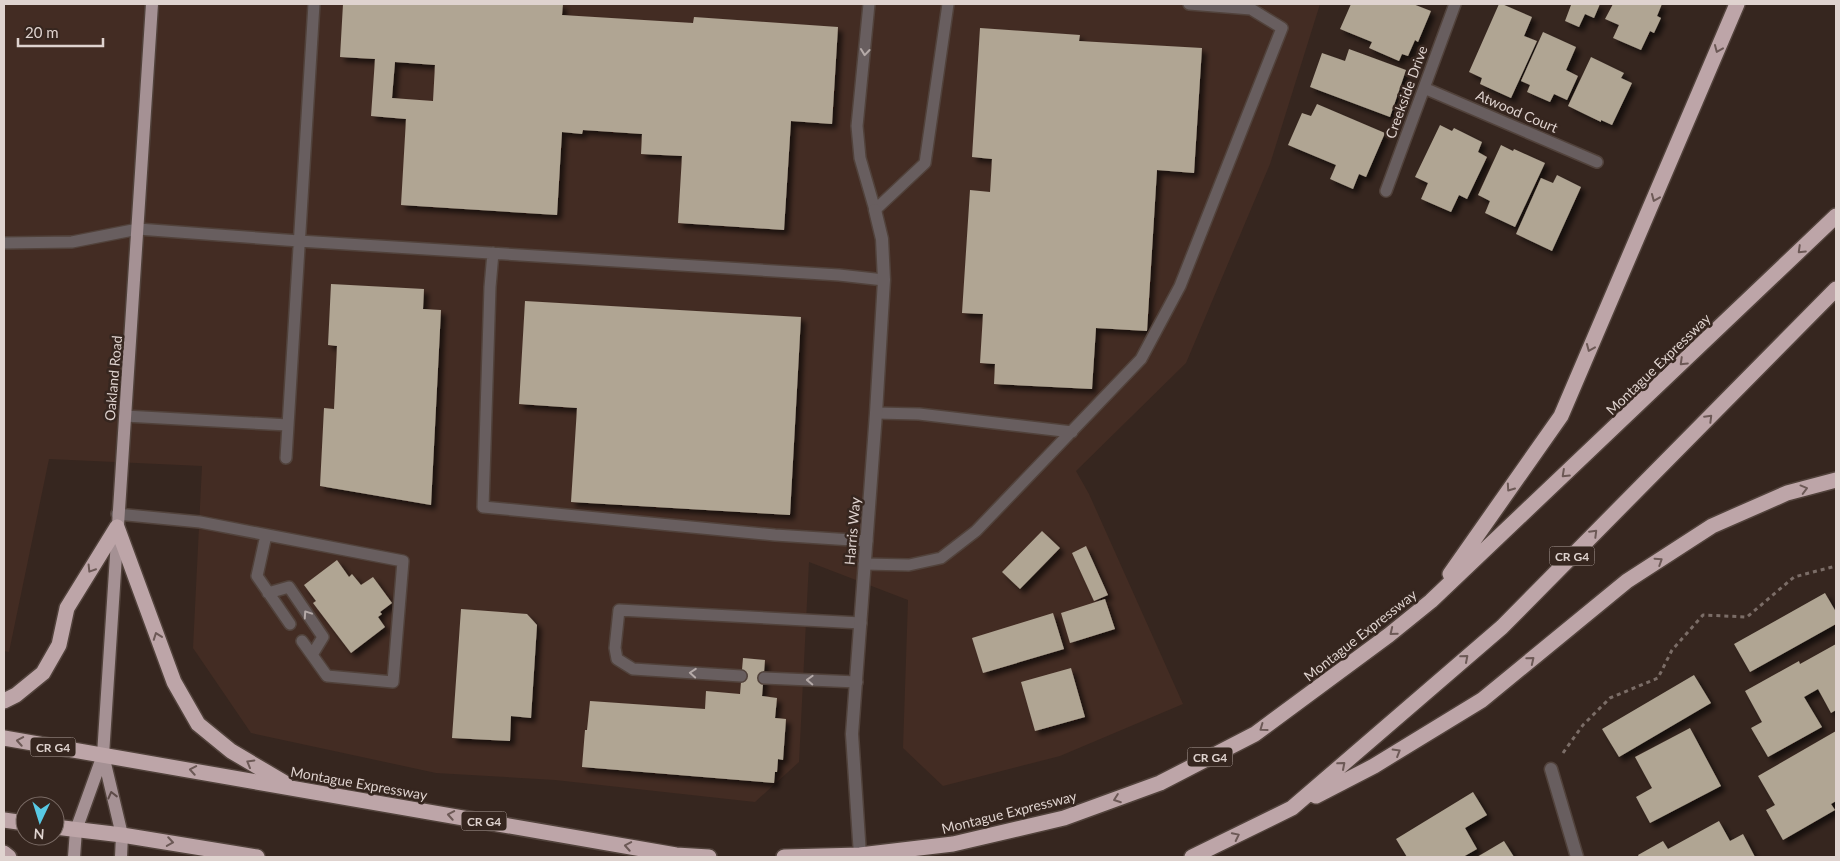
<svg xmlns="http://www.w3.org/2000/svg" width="1840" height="861" viewBox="0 0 1840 861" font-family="Lato,sans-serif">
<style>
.built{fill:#432c23}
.building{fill:#b0a593;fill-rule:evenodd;filter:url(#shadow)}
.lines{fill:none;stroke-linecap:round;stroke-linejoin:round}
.lane-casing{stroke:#51423b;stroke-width:14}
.street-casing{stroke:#51423b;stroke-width:15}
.primary-casing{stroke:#51423b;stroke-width:15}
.highway-casing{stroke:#51423b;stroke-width:18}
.path{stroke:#7b6d67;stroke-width:3;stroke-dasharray:4 4;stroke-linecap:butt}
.lane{stroke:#685e5f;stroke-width:11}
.street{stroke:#685e5f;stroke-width:12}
.primary{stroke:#a59194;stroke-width:12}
.highway{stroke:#bda5a8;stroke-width:15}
.oneway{stroke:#6c5956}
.oneway2{stroke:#b5aaa8}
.oneway3{stroke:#5d4b48}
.labels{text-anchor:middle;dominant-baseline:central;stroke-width:5;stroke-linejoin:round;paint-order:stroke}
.shield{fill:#36261f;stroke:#ac9f9a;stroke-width:1}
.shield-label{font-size:12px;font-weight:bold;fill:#dfd3cf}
.street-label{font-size:14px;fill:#dfd3cf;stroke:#36261f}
</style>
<defs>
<filter id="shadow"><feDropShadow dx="4.5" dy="4.5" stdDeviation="2.5" flood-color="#0009"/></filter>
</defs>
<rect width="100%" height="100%" fill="#36261f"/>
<path class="built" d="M4,4h1316l-50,160 -84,199 -110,108 13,23 94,210 -123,52 -117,30 -40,-38 5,-148 -99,-38 -10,200 -44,40 -200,-22 -119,-7 -185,-40 -58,-85 9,-182 -153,-7 -40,193 -5,-1z"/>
<path class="building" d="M343,4h220l-1,11 131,8 1,-6 144,10 -6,97 -41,-3 -7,109 -106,-7 4,-67 -41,-2 1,-20 -59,-4 -1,4 -20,-2 -5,83 -156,-10 5,-86 -35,-3 4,-57 -35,-2zM395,62l40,3 -2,36 -41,-3z
M1351,4h62l18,7 -13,31 -3,-2 -7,16 -6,-2 -3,7 -30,-13 3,-6 -32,-13z
M1499,4h3l30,13 -8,19 13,5 -26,57 -31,-14 2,-6 -13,-6z
M1567,4h33l-6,14 -9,-4 -6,13 -14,-6 6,-16z
M1613,4h49l-5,12 4,2 -7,15 -4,-2 -9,19 -28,-12 6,-13 -14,-6z
M980,28l100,7 -1,6 123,7 -8,125 -37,-3 -10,161 -51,-3 -4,61 -98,-5 1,-20 -15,-1 3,-49 -21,-1 8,-123 20,2 2,-33 -20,-2z
M1543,32l33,15 -10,23 12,6 -11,24 -13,-6 -4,8 -23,-10 3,-7 -9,-4z
M1349,49l57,21 -16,47 -80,-30 12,-34 23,8z
M1591,57l33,16 -3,5 11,5 -20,42 -11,-5v2l-33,-16z
M1317,104l68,29 -19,44 -7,-3 -6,15 -23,-10 6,-14 -48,-20 14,-32 9,3z
M1440,125l12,6 2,-3 28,14 -4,10 9,5 -20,42 -8,-4 -8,17 -30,-13 7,-16 -13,-6z
M1501,145l12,6 1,-2 31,14 -30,64 -30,-14 5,-12 -12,-6z
M1557,175l24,12 -29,64 -36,-17 25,-56 12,5z
M331,284l93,5 -1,20 18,1 -10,195 -111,-19 4,-78 10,1 3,-63 -9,-1z
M525,301l276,16 -11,198 -219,-13 6,-94 -58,-4z
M1042,531l18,17 -40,41 -18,-17z
M1086,546l22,49 -14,6 -22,-48z
M337,560l12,17 3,-3 9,11 12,-8 19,26 -12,9 2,2 -4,3 7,10 -34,26 -38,-50 3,-2 -12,-16z
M1825,593l11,19v12l-86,48 -16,-28z
M1105,599l10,30 -45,14 -9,-30z
M461,609l66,5 10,11 -6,93 -20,-2 -1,25 -58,-3z
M1053,613l11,36 -81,24 -11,-35z
M1836,644v66l-5,3 -13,-24 -14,8 18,30 -54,30 -17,-29 11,-6 -17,-31 54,-30 1,3z
M743,658l22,2 -3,36 15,2 -2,20 11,1 -3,41 -5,-1 -1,13h-2l-1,11 -192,-16 3,-37h2l3,-29 115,8 1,-18 34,3z
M1071,668l14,49 -50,14 -14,-49z
M1694,675l17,28 -92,54 -17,-28z
M1690,728l31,58 -71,37 -14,-26 16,-9 -17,-31z
M1836,731v70l-5,3 4,6 -52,30 -17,-30 9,-5 -17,-29z
M1473,792l14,23 -22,13 12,21 -14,8h-56l-11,-18z
M1719,821l11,20 13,-7 12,23h-116l-1,-2 25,-14 5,8z
M1504,841l10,16h-37z"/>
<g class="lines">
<defs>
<path id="lane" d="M869,4l-12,122 3,32 15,52 50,-47 23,-159
M1424,88l173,74
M1386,191l69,-187
M4,243l68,-1 66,-13 161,12 540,34 45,5
M493,253l-3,34 -7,220 292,28 92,6
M876,413l43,1 153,18
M125,416l163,9
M286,458l28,-454
M117,514l83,8 203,39 -10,121 -66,-6 -25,-35
M266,535l-9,41 33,48
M864,564l45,1 32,-7 35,-27 165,-172 39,-73 102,-258 -31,-19 -62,-5
M268,593l21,-6 34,50 -11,18
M741,676l-108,-7 -16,-10 -2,-11 4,-38 242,13
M764,678l93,4"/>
<path id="street" d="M1551,769l26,88
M860,855l-8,-121 24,-321 8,-133 -2,-41 -7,-29"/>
<path id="primary" d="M74,857l2,-27 27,-75
M121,857l1,-22 -19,-80 49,-751"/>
<path id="highway" d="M117,527l57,155 24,42 33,27 54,32
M1450,574l111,-158 176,-412
M4,701l12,-6 27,-22 16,-28 8,-37 50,-81
M4,738l672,117 33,2
M1316,796l58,-30 108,-66 145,-119 85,-55 75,-33 49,-13
M4,820l21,3
M55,827l67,8 135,22
M4,853l5,4
M784,857l76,-2 93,-11 111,-26 96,-35 95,-49 134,-99 42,-34 405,-385
M1192,857l100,-49 210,-181 334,-338"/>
</defs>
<use href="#lane" class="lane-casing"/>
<use href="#street" class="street-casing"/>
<use href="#primary" class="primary-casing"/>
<use href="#highway" class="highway-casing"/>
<path class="path" d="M1563,753l20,-28 27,-27 48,-20 14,-28 31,-35 44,2 47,-40 42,-11"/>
<use href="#lane" class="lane"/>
<use href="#street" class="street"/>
<use href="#primary" class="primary"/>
<use href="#highway" class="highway"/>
</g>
<defs><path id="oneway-chevron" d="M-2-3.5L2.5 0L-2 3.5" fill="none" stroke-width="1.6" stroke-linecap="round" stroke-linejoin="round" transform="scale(1.25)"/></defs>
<g class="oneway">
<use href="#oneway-chevron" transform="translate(1718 49) rotate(113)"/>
<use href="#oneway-chevron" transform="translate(1655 198) rotate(113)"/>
<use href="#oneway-chevron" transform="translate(1801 250) rotate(136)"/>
<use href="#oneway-chevron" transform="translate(1590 348) rotate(113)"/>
<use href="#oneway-chevron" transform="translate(1683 362) rotate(136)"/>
<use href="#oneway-chevron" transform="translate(1709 418) rotate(-45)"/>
<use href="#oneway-chevron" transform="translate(1565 474) rotate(137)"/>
<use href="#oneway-chevron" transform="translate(1510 488) rotate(125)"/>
<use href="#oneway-chevron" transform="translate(1804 489) rotate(-15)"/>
<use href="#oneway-chevron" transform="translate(1594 533) rotate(-45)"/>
<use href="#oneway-chevron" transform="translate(1659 561) rotate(-33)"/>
<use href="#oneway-chevron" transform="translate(91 569) rotate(122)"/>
<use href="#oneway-chevron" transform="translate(1393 632) rotate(141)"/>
<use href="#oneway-chevron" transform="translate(157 636) rotate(-110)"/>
<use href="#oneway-chevron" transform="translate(1465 658) rotate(-41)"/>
<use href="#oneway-chevron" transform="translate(1531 660) rotate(-39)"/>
<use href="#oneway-chevron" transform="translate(1263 728) rotate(144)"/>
<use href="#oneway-chevron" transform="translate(20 741) rotate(-170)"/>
<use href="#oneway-chevron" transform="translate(1397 752) rotate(-31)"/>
<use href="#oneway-chevron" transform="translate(250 763) rotate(-150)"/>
<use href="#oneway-chevron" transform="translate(1342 765) rotate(-41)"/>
<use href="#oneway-chevron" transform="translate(193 770) rotate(-170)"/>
<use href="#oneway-chevron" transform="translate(1117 799) rotate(160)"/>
<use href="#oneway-chevron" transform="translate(451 815) rotate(-170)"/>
<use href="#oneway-chevron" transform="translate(1236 836) rotate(-26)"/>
<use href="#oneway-chevron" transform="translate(170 842) rotate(9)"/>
<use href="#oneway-chevron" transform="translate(628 846) rotate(-170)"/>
</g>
<g class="oneway2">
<use href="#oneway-chevron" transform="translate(865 52) rotate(96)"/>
<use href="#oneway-chevron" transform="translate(307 614) rotate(-124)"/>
<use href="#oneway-chevron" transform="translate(693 673) rotate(-176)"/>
<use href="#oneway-chevron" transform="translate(810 680) rotate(-178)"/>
</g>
<use class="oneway3" href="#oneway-chevron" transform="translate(112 795) rotate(-104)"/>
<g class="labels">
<g class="shield">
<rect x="1549.5" y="546.5" width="45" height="19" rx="4"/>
<rect x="30.5" y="737.5" width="45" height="19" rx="4"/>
<rect x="1187.5" y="747.5" width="45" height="19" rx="4"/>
<rect x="461.5" y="811.5" width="45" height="19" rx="4"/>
</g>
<g class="shield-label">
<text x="1572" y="556">CR G4</text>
<text x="53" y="747">CR G4</text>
<text x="1210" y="757">CR G4</text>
<text x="484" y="821">CR G4</text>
</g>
<g class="street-label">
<text transform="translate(1406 92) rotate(-70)">Creekside Drive</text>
<text transform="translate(1517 111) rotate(23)">Atwood Court</text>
<text transform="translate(1658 364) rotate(-44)">Montague Expressway</text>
<text transform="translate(113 378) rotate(-85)">Oakland Road</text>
<text transform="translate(852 531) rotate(-85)">Harris Way</text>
<text transform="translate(1360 635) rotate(-38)">Montague Expressway</text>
<text transform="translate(359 783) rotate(10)">Montague Expressway</text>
<text transform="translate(1009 812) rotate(-14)">Montague Expressway</text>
</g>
</g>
<rect width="1840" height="861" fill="none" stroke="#dfd3cf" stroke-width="10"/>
<g transform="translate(40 821) rotate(184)"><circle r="24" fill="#36261f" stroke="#7a6b65"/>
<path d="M0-4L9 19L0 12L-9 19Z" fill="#58c9e4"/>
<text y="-8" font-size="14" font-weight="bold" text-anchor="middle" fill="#dfd3cf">N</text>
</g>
<path d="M18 38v8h85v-8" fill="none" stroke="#dfd3cf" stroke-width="2.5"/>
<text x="25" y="38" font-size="15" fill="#dfd3cf" stroke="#36261f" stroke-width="4" paint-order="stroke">20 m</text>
</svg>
